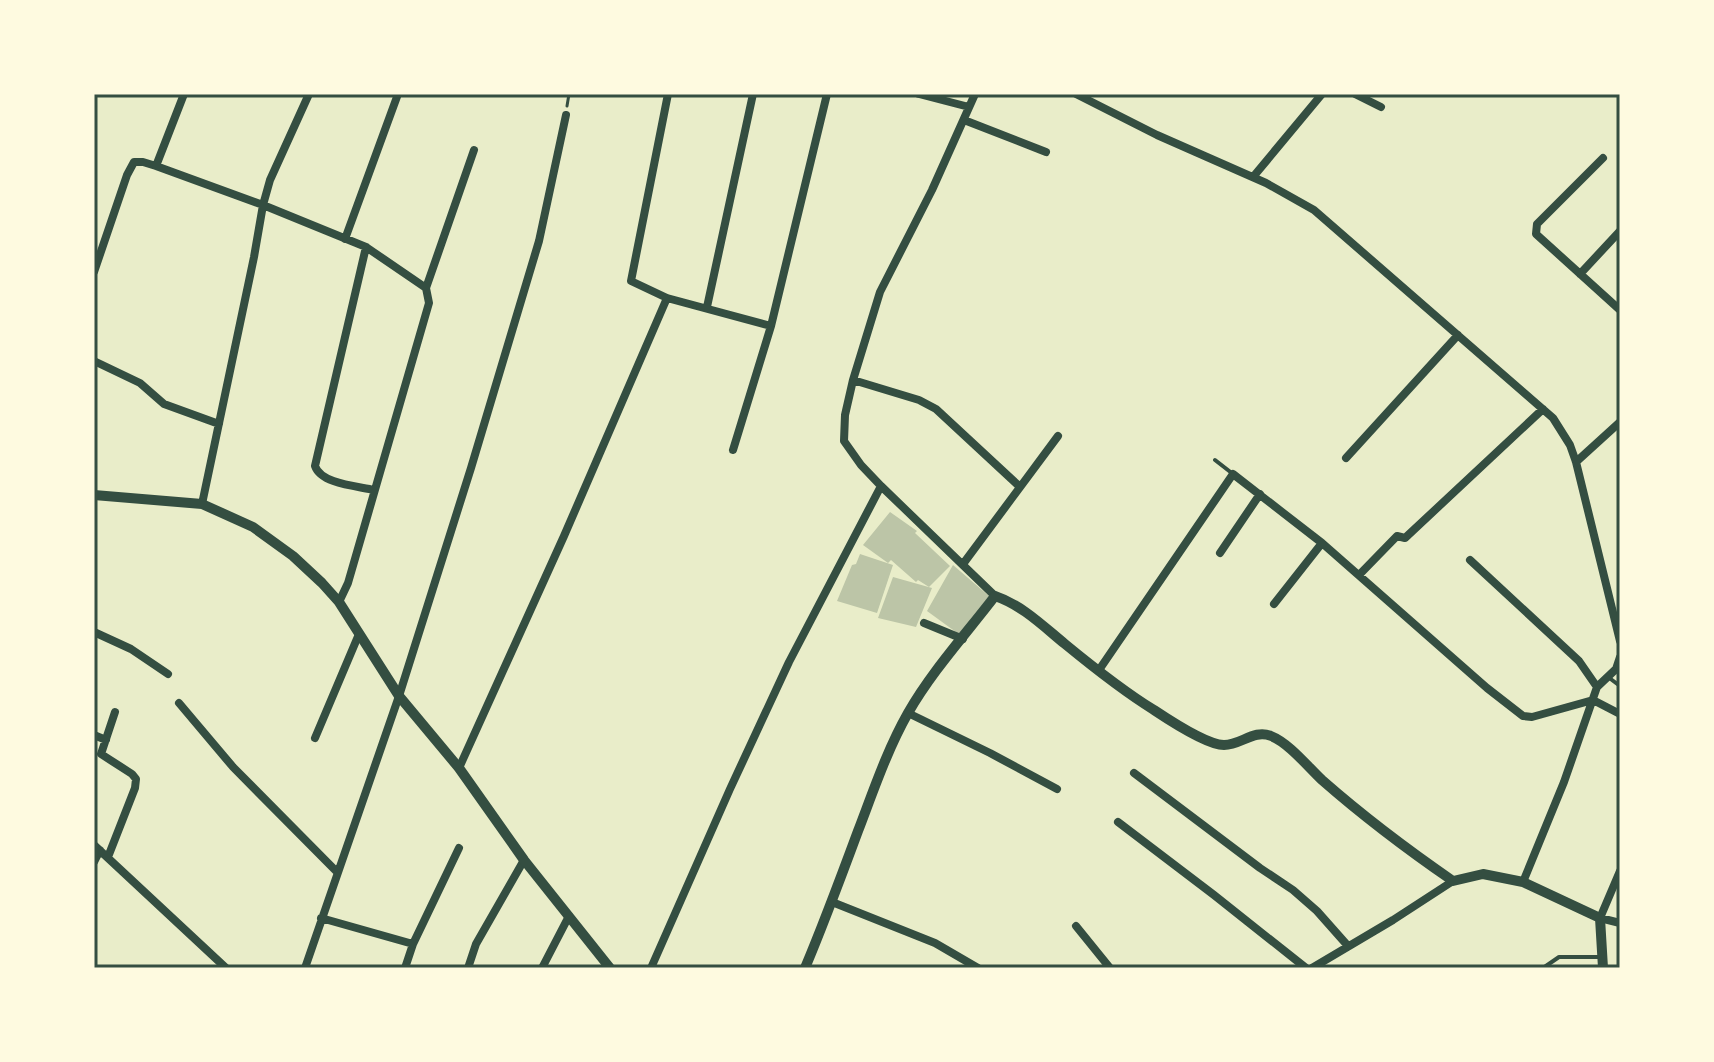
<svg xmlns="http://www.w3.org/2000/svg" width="1714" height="1062" viewBox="0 0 1714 1062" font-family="'PT Serif',serif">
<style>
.building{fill:#bcc5a7}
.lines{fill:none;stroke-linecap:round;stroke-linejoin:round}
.path{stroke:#344e41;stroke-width:3}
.service{stroke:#344e41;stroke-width:4}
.minor{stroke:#344e41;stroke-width:8}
.tertiary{stroke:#344e41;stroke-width:10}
.neatline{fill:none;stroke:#344e41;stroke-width:3}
</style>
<rect width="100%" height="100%" fill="#e9edc9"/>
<path class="building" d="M890,512l27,19 -2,2 35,33 -21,21 -11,-7 -2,2 -25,-22 -3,3 -25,-18z
M860,554l33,11 -16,48 -40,-12 15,-36 4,-1z
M953,565l36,31 -29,39 -33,-24z
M893,577l39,11 -16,39 -38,-9z"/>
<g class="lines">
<path class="path" d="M567,106l2,-12"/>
<path class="service" d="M1215,460l18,14
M1608,677l12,9
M1543,968l16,-11h41"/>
<path class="minor" d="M668,94l-37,187 36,17 104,28
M919,94l50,13
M975,94l-43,96 -52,102 -27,88 -8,35 -1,26 17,24 20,21 114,110
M1076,94l81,41 109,48 48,27 239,208 17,27 6,17 44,179
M1355,94l26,13
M964,120l82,32
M1603,158l-66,66 -1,10 84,76
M156,166l28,-72
M1253,177l69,-83
M345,239l53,-145
M366,247l-51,219c6,18 42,20 59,24
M94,272l33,-97 7,-13h9l13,4 107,39 103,42 60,41 3,15 -81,280 -9,19
M1580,274l40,-43
M426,288l48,-138
M707,307l46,-213
M94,361l46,22 24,21 55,20
M853,380l66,20 17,9 83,77
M733,450l38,-124 56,-232
M1346,458l112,-123
M1576,462l44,-40
M202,504l52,-247 9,-52 7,-25 39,-86
M1220,553l40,-59
M1470,560l109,101 18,26
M963,564l95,-128
M1359,575l38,-39 8,2 138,-129
M1274,604l48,-61
M924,623l39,16
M94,632l37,17 37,25
M1099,670l134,-196 89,69 165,145 36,28 9,1 61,-17 27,14
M179,703l54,64 104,105
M908,713l82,40 67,36
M94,735l12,5
M315,738l44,-104
M459,768l105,-232 103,-238
M1134,773l126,95 33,22 24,21 31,35
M1118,822l96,73 92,73
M94,845l132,123
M108,857l27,-69 1,-9 -4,-5 -31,-20 14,-42
M94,862l6,-12
M1620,871l-20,47 20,5
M1523,882l41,-100 33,-95 19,-18 4,-12
M832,902l103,41 43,25
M321,918l92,26
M1076,926l34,42
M305,968l94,-272 72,-228 68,-227 27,-126
M405,968l8,-24 46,-96
M468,968l8,-24 48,-84
M542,968l27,-52
M651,968l79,-179 59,-127 92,-176
M1312,968l81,-48 60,-39"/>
<path class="tertiary" d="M94,495l108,9 51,23 40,29 29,27 17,19 60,94 60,72 65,92 86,108
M805,968c19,-45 36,-91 53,-137 15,-39 29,-81 50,-118 24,-42 58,-79 87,-117 27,9 48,30 70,48 28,23 58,47 89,66 15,10 53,35 70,35 17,0 30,-16 47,-9 18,7 37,31 51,44 41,36 86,70 131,101l30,-7 40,8 77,36 3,50"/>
</g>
<rect width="1714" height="1062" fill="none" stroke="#fefae0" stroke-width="192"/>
<rect x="96" y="96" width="1522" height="870" class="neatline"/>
</svg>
